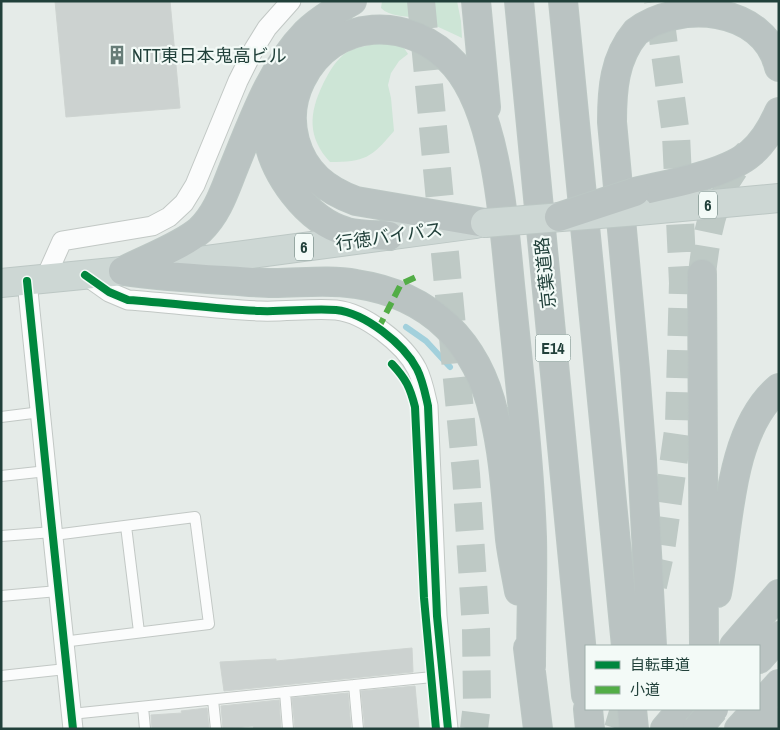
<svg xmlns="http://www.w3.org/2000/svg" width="780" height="730" viewBox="0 0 780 730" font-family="'Archivo Narrow','Noto Sans JP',sans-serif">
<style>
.green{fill:#cde5d6}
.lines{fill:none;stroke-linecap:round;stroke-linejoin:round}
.stream{stroke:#a2d0dc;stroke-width:6}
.building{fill:#ccd2d0;stroke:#ced4d1}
.highway-tunnel{stroke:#bec9c5;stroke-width:28;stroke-dasharray:28 14;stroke-linecap:butt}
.lane-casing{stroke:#c2c8c5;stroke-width:12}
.street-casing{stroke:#c2c8c5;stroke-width:21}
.primary-casing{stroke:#bcc7c4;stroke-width:30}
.highway-casing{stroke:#bcc7c4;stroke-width:30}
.lane{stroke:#fbfcfc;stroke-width:10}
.street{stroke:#fbfcfc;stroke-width:19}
.primary{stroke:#cdd7d4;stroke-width:28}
.highway{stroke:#bac3c2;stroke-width:28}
.primary-bridge-casing{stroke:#bcc7c4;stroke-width:30;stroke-linecap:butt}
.highway-bridge-casing{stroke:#bcc7c4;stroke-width:30;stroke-linecap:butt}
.primary-bridge{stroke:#cdd7d4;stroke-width:28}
.highway-bridge{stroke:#bac3c2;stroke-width:28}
.quiet{stroke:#52ad46;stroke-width:6;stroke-dasharray:12 6;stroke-linecap:butt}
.cycleway-casing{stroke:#f3faf7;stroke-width:11}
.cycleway{stroke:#00873e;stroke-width:8}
.labels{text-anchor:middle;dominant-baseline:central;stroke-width:4.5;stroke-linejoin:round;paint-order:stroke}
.shield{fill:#f3faf7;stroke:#607873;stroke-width:1}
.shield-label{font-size:16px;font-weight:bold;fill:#21403a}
.poi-label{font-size:18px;fill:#21403a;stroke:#f3faf7;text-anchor:start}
.street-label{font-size:18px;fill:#21403a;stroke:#f3faf7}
</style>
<rect width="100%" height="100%" fill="#e5ebe8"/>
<path class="green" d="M382,1h75l4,20 1,17c-15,-7 -29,-14 -44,-19 -13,-4 -28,-2 -37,-11z
M387,41l15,4 6,9 -9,7 -8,12 -3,12 3,13 3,33c-23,27 -29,31 -64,31 -23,-25 -21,-49 -7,-78 5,-10 11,-21 20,-29 11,-9 31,-10 44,-14z"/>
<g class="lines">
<path class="stream" d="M406,327l20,14 24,26"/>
</g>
<path class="building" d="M55,1h115l10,107 -114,9z
M412,648l1,24 -189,19 -4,-29 56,-3v2z
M415,686l4,43h-54l-4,-38z
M348,693l3,36h-56l-3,-31z
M279,700l2,29h-27l-1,-3 -30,3 -2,-23z
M207,708l2,21h-57l-1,-14 31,-2 -1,-2z"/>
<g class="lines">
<path class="highway-tunnel" d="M421,1l45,473 10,155 1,75 -3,25
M702,274c5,-44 13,-89 46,-121
M653,586l8,-36 18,-126 4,-141 -7,-148 -18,-134
M618,729l6,-20"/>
<defs>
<path id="lane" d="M1,417l40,-5
M1,476l46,-5
M126,526l13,106
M54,535l141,-18 14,107 -147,18
M1,536l52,-4
M1,596l57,-5
M1,676l65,-7
M354,685l4,44
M285,692l3,37
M213,700l3,29
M143,707l2,22
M71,714l371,-38"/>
<path id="street" d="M85,275l24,17 19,8c44,3 88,9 132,11 25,1 51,-3 76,-1 29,3 68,34 81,59 6,12 8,24 11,37l9,210 11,113
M45,279l17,-38 90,-15 17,-9 15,-14 11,-18 43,-104 16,-32 13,-21 24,-27
M27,281c15,149 30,299 46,448"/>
<path id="primary" d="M638,211l141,-13
M1,283l122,-12 353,-47"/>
<path id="highway" d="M476,1l10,106
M519,1l67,694
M563,1l63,645
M269,98c-2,11 -4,23 -2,34 5,41 40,89 80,100 13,3 29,3 42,4
M635,192c33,-8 91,-17 116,-39 13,-11 21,-25 28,-41
M485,223l-129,-22c-30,-11 -52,-28 -61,-60 -6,-22 -4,-41 6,-61 31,-63 109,-66 154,-15 44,51 49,164 56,229 8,81 18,162 21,243 1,43 -1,86 -1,129
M123,271c34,5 67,7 101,9 17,1 33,3 49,3 28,0 56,-4 83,1 75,11 122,59 138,131 10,41 12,82 16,124 2,17 6,35 9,52
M123,271c23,-12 59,-25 77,-41 18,-17 25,-41 34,-63 19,-46 37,-98 72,-134 13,-13 30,-23 46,-32
M702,274l2,372
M717,593c12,-62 10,-161 62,-205
M652,646l-10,-186 -7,-90 -23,-248c0,-32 2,-64 24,-90 42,-32 128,-27 143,35
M734,646l45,-52
M528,648l10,81
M759,659l20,-23
M759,706l20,-22
M588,709l2,20
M632,709l2,20
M665,729l17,-20
M739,729l18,-20
M772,729l7,-7"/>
</defs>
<use href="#lane" class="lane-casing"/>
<use href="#street" class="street-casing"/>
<use href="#primary" class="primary-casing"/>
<use href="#highway" class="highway-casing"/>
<use href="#lane" class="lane"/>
<use href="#street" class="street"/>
<use href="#primary" class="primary"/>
<use href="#highway" class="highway"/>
<defs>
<path id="primary-bridge" d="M485,223l153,-12"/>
<path id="highway-bridge" d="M559,217l76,-25
M697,729l17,-20"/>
</defs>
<use href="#primary-bridge" class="primary-bridge-casing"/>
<use href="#highway-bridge" class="highway-bridge-casing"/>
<use href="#primary-bridge" class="primary-bridge"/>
<use href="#highway-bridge" class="highway-bridge"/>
<path class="quiet" d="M378,329l23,-45 15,-7"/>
<defs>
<path id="cycleway" d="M85,275l24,17 19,8c44,3 88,9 132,11 25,1 51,-3 76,-1 29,3 68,34 81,59 6,12 8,24 11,37l9,210 11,113
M27,281c15,149 30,299 46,448
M392,364c14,15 18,23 23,43l9,191 12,131"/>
</defs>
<use href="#cycleway" class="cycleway-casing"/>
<use href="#cycleway" class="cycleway"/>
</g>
<defs>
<symbol id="building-bare" viewBox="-9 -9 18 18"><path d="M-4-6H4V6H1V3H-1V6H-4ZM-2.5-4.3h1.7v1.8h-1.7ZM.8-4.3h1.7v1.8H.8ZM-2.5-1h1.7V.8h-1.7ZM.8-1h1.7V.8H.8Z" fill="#667c77" stroke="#f3faf7" stroke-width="2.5" paint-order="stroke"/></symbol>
</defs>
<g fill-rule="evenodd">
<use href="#building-bare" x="103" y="41" width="28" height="28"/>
</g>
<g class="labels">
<g class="shield">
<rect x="699" y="191.5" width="18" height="27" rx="4"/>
<rect x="295" y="233.5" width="18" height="27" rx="4"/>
<rect x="535.5" y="334.5" width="35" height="27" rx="4"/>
</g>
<g class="shield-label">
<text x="708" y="205">6</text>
<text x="304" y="247">6</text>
<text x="553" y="348">E14</text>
</g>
<g class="poi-label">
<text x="132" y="55">NTT東日本鬼高ビル</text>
</g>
<g class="street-label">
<text transform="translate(389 236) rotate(-8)">行徳バイパス</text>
<text transform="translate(545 273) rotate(-96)">京葉道路</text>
</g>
</g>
<rect width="780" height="730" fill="none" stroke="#21403a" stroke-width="5"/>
<rect x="585" y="645" width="175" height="65" fill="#f3faf7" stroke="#9fb0ab"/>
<rect x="595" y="661" width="25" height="8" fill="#00873e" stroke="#9fb0ab"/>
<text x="630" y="670" font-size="15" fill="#21403a">自転車道</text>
<rect x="595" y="686" width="25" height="8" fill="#52ad46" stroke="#9fb0ab"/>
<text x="630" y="695" font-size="15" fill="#21403a">小道</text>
</svg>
